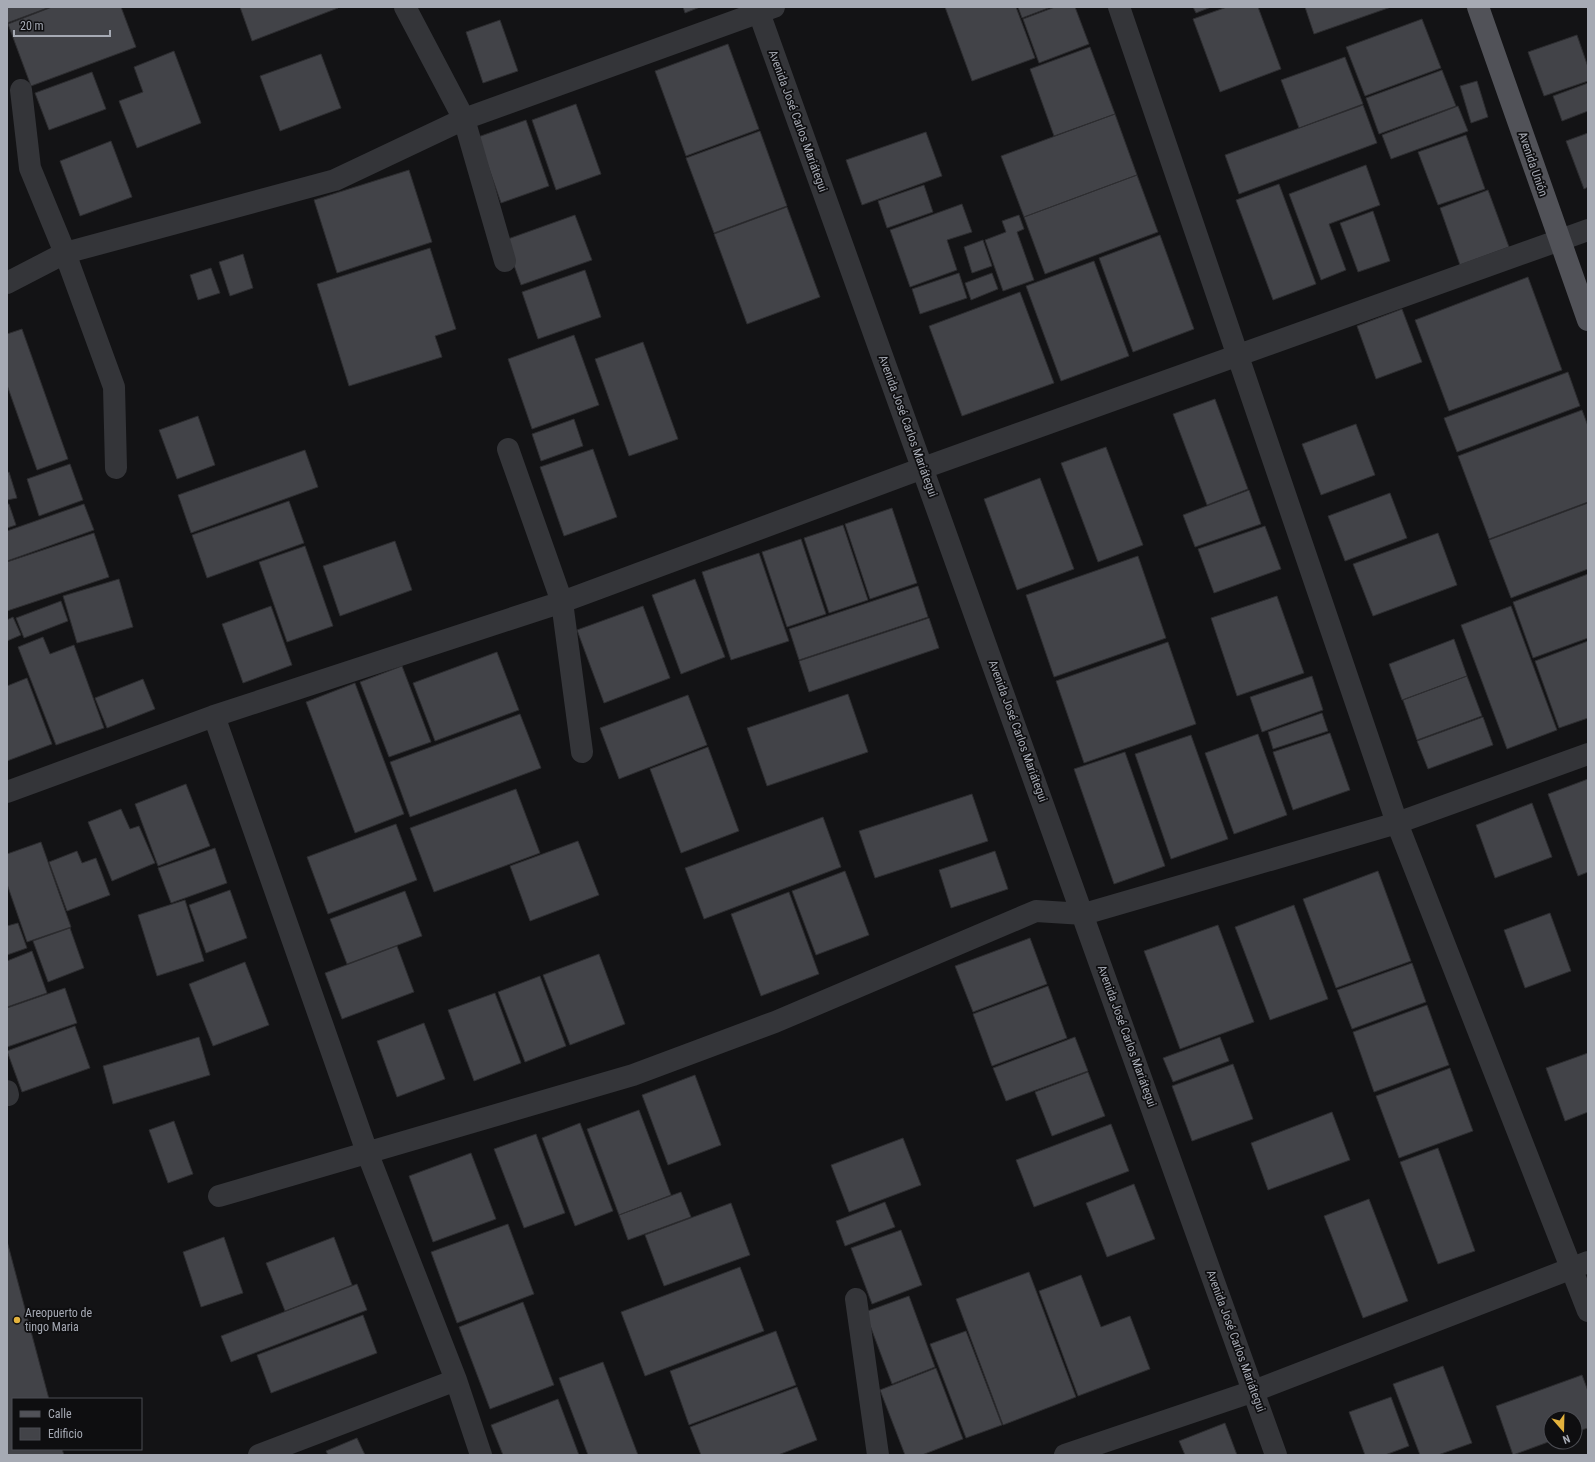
<svg xmlns="http://www.w3.org/2000/svg" width="1595" height="1462" viewBox="0 0 1595 1462" font-family="'Roboto Condensed',sans-serif">
<style>
.building{fill:#424348;stroke:#2d2d30}
.lines{fill:none;stroke-linecap:round;stroke-linejoin:round}
.minor{stroke:#343539;stroke-width:22}
.major{stroke:#515258;stroke-width:22}
.poi-dot{fill:#e3b23d;stroke:#0e0e10;stroke-width:1.5}
.labels{text-anchor:middle;dominant-baseline:central;stroke-width:3.5;stroke-linejoin:round;paint-order:stroke}
.street-label{font-size:12px;fill:#a6aab4;stroke:#0e0e10}
.poi-label{font-size:12px;fill:#a6aab4;stroke:#0e0e10;text-anchor:start}
</style>
<rect width="100%" height="100%" fill="#131315"/>
<path class="building" d="M7,7h43l-43,16z
M52,7h69l15,40 -105,39 -23,-62z
M240,7h97l1,1 -86,33z
M683,7h17l-15,6z
M945,7h71l19,51 -63,23z
M1018,7h33l-29,11z
M1055,7h20l14,37 -50,19 -16,-44z
M1193,7h18l-15,6z
M1227,7h31l23,62 -61,23 -27,-73z
M1305,7h86l-77,27z
M1422,19l19,49 -76,28 -19,-49z
M500,20l18,51 -35,12 -17,-51z
M1577,35l11,32v14l-44,15 -16,-44z
M728,44l31,85 -73,27 -31,-85z
M1090,47l25,67 -61,22 -24,-67z
M174,51l27,72 -64,25 -18,-47 24,-9 -9,-25z
M321,54l20,54 -61,23 -20,-55z
M1345,57l18,47 -64,24 -18,-48z
M1442,70l14,36 -77,28 -13,-36z
M92,72l14,37 -57,21 -14,-37z
M1477,81l11,36 -17,6 -11,-37z
M1588,83v28l-26,10 -9,-25z
M576,104l25,70 -45,16 -24,-70z
M1363,105l14,38 -138,51 -14,-39z
M1458,106l10,25 -77,28 -9,-24z
M1115,114l22,61 -113,42 -23,-61z
M526,120l23,66 -48,17 -23,-66z
M760,131l27,75 -73,27 -28,-75z
M926,132l16,44 -80,29 -16,-45z
M1588,133v54l-4,2 -18,-48z
M1466,135l19,54 -47,16 -20,-53z
M111,141l21,56 -52,19 -20,-55z
M1366,165l14,40 -51,19 17,46 -25,10 -32,-86z
M409,170l23,72 -95,31 -23,-73z
M1137,175l21,57 -113,42 -21,-57z
M1279,184l37,100 -43,16 -37,-100z
M924,185l9,27 -46,16 -9,-27z
M1488,190l21,57 -49,18 -20,-57z
M962,204l10,28 -25,8 10,30 -47,17 -20,-57z
M787,207l33,90 -73,27 -33,-90z
M1373,211l17,50 -32,11 -18,-49z
M575,215l17,45 -71,25 -16,-45z
M1019,215l5,14 -7,3 17,48 -31,11 -18,-51 21,-8 -4,-11z
M1160,235l34,94 -61,23 -34,-94z
M983,240l9,26 -20,7 -8,-26z
M430,248l26,81 -21,7 7,21 -93,29 -32,-102z
M243,254l10,34 -23,8 -11,-34z
M1094,261l35,95 -68,25 -35,-95z
M211,268l9,25 -22,7 -8,-25z
M585,270l16,47 -63,22 -16,-47z
M959,273l8,25 -47,16 -8,-25z
M992,273l6,16 -27,11 -6,-17z
M1528,277l34,93 -113,41 -34,-91z
M1020,292l34,91 -92,33 -33,-90z
M1402,309l20,53 -46,17 -19,-53z
M22,329l46,130 -31,11 -30,-85v-51z
M574,335l25,70 -67,24 -24,-70z
M643,342l35,97 -49,17 -34,-97z
M1568,372l12,34 -123,46 -13,-34z
M1215,399l33,90 -41,16 -34,-91z
M1582,410l6,16v76l-99,37 -31,-83z
M198,416l17,49 -38,14 -18,-49z
M574,419l9,27 -42,15 -9,-27z
M1356,424l19,51 -54,20 -19,-51z
M1106,447l37,98 -45,17 -37,-99z
M593,449l24,68 -53,19 -24,-69z
M305,450l13,37 -127,46 -13,-38z
M70,464l13,36 -44,16 -12,-37z
M9,472l8,26 -10,2v-27z
M1040,478l34,91 -57,21 -33,-91z
M1249,490l12,34 -66,23 -12,-32z
M1390,493l17,45 -62,23 -17,-45z
M289,501l15,42 -97,35 -15,-43z
M1588,503v66l-77,29 -22,-58z
M7,504h2l7,21 -9,3z
M84,504l10,26 -87,31v-30z
M892,508l25,75 -47,16 -25,-75z
M843,525l25,75 -39,13 -25,-75z
M1265,526l16,43 -67,24 -16,-44z
M94,533l15,44 -102,34v-49z
M1438,533l19,52 -84,31 -20,-52z
M801,539l25,75 -39,13 -25,-75z
M395,541l17,49 -72,26 -17,-50z
M305,546l28,80 -46,16 -28,-80z
M759,553l30,88 -58,19 -29,-88z
M1138,556l28,82 -112,39 -28,-82z
M1588,574v64l-55,20 -20,-56z
M119,579l14,48 -56,16 -14,-47z
M695,579l30,78 -44,17 -29,-79z
M918,586l10,31 -129,43 -10,-31z
M1277,596l27,77 -67,23 -26,-78z
M61,601l7,20 -44,17 -8,-20z
M271,606l21,59 -49,18 -21,-59z
M643,606l27,72 -66,25 -27,-73z
M1511,606l46,124 -50,19 -46,-124z
M13,617l8,18 -14,6v-21z
M929,618l10,30 -130,44 -10,-31z
M43,637l7,17 24,-9 30,83 -48,17 -38,-98z
M1454,639l13,37 -65,24 -13,-36z
M1588,641v77l-29,10 -24,-67z
M1168,642l28,82 -112,39 -28,-82z
M497,652l22,58 -84,31 -22,-58z
M402,666l29,76 -42,15 -29,-75z
M1312,676l11,34 -61,22 -12,-35z
M1467,676l15,40 -65,24 -14,-40z
M27,678l25,66 -45,17v-75z
M143,679l12,30 -48,19 -12,-30z
M355,683l49,131 -49,19 -49,-131z
M848,694l20,58 -101,34 -20,-58z
M688,695l19,50 -88,34 -19,-51z
M1322,713l6,18 -55,18 -5,-17z
M520,714l21,54 -131,49 -20,-55z
M1483,717l10,28 -65,24 -11,-28z
M1330,733l20,57 -57,20 -20,-58z
M1258,734l29,81 -53,19 -29,-81z
M1191,735l37,104 -57,20 -36,-105z
M708,747l31,84 -58,22 -31,-84z
M1125,752l40,114 -51,18 -40,-115z
M1588,779v93l-10,4 -30,-82z
M186,784l24,62 -52,20 -23,-62z
M516,789l24,64 -106,39 -24,-64z
M972,794l16,47 -113,37 -16,-47z
M1532,803l20,54 -57,21 -19,-53z
M121,809l9,20 9,-3 16,37 -43,18 -24,-59z
M823,817l18,50 -137,52 -19,-51z
M396,824l21,56 -89,34 -21,-57z
M578,841l21,54 -69,26 -20,-55z
M41,842l30,85 -44,15 -20,-58v-30z
M215,848l12,35 -56,20 -13,-35z
M77,851l5,12 14,-5 14,37 -43,16 -18,-49z
M995,851l13,38 -57,19 -12,-38z
M845,871l24,64 -53,20 -24,-64z
M1378,871l33,90 -75,27 -33,-89z
M230,890l17,48 -41,15 -17,-48z
M405,891l17,45 -75,28 -17,-45z
M789,892l30,82 -58,22 -30,-82z
M185,900l19,61 -47,15 -19,-61z
M1294,905l34,94 -58,21 -35,-93z
M1550,913l21,58 -46,17 -21,-58z
M18,923l9,25 -20,7v-29z
M1218,925l36,97 -74,27 -36,-98z
M70,928l14,40 -36,14 -15,-41z
M1030,938l17,46 -74,28 -18,-46z
M397,946l17,46 -72,27 -17,-46z
M32,951l15,42 -40,14v-46z
M599,954l26,70 -55,21 -27,-70z
M245,962l24,63 -56,21 -24,-62z
M1412,963l14,39 -74,27 -15,-39z
M540,976l26,70 -41,16 -27,-70z
M1048,986l19,52 -75,28 -19,-52z
M65,988l12,35 -70,24v-39z
M495,993l26,70 -47,18 -26,-71z
M1427,1005l22,60 -75,27 -21,-60z
M424,1023l21,56 -48,18 -20,-56z
M75,1026l15,42 -68,24 -15,-41z
M199,1037l11,38 -97,29 -10,-38z
M1075,1037l13,34 -82,30 -13,-33z
M1220,1037l9,24 -56,21 -10,-24z
M1588,1053v59l-23,9 -19,-53z
M1233,1064l20,55 -61,22 -20,-55z
M1450,1068l23,63 -74,27 -23,-62z
M1088,1072l17,44 -53,20 -17,-44z
M695,1075l26,70 -53,20 -26,-70z
M639,1110l32,85 -52,20 -32,-86z
M1332,1112l18,48 -82,30 -17,-47z
M174,1121l19,53 -25,9 -19,-53z
M580,1123l33,88 -38,15 -33,-88z
M1111,1124l18,47 -95,36 -18,-47z
M536,1134l29,79 -41,15 -30,-79z
M903,1138l18,47 -72,27 -18,-47z
M1438,1148l37,103 -37,13 -38,-102z
M471,1153l25,66 -63,23 -24,-66z
M1134,1184l21,55 -48,18 -21,-54z
M681,1192l10,25 -63,23 -9,-25z
M1369,1199l39,102 -45,17 -39,-102z
M885,1202l10,25 -50,19 -9,-25z
M731,1203l19,52 -86,31 -19,-51z
M508,1224l26,70 -77,29 -26,-71z
M901,1230l21,55 -50,19 -21,-56z
M224,1237l19,56 -42,14 -18,-55z
M334,1237l18,48 -67,26 -19,-48z
M7,1241l42,158h-36v50h49l2,6h-57z
M740,1267l24,64 -119,45 -24,-64z
M1029,1272l47,125 -73,28 -47,-126z
M1081,1275l20,52 29,-11 20,53 -72,27 -39,-105z
M357,1284l10,26 -136,52 -10,-26z
M909,1296l26,71 -43,17 -27,-72z
M523,1302l31,83 -64,24 -31,-82z
M363,1315l14,38 -106,40 -14,-38z
M776,1331l20,54 -107,40 -19,-54z
M966,1331l36,94 -36,13 -36,-94z
M603,1362l35,93h-50l-29,-77z
M1443,1366l29,77 -34,12h-18l-27,-71z
M936,1368l27,71 -41,16h-17l-25,-65z
M1582,1375l6,16v37l-13,4v-14h-24v23l-38,14 -17,-49z
M797,1387l20,53 -39,15h-77l-11,-28z
M1391,1397l18,49 -24,9h-20l-16,-43z
M558,1399l21,56h-76l-12,-30z
M1225,1423l12,32h-52l-6,-14z
M357,1438l8,17h-37l-2,-4z"/>
<g class="lines">
<path class="minor" d="M405,7l59,112 41,142
M757,7l519,1448
M1119,7l278,816 191,488
M21,90l9,78 35,85 49,134 2,81
M7,283l58,-30 270,-73 129,-61 310,-112
M508,449l54,153 20,150
M214,716l153,436 89,228 25,75
M7,792l207,-76 348,-114 361,-134 665,-238
M7,1091l1,4
M219,1196l414,-121 142,-53 261,-111 48,3 313,-91 191,-69
M856,1299l22,156
M259,1455l197,-75
M1065,1455l189,-64 334,-129"/>
<path class="major" d="M1478,7l110,313"/>
</g>
<circle class="poi-dot" cx="17" cy="1320" r="4"/>
<g class="labels">
<g class="street-label">
<text transform="translate(798 121) rotate(70)">Avenida José Carlos Mariátegui</text>
<text transform="translate(1533 164) rotate(71)">Avenida Unión</text>
<text transform="translate(908 426) rotate(70)">Avenida José Carlos Mariátegui</text>
<text transform="translate(1018 731) rotate(70)">Avenida José Carlos Mariátegui</text>
<text transform="translate(1127 1036) rotate(70)">Avenida José Carlos Mariátegui</text>
<text transform="translate(1236 1341) rotate(70)">Avenida José Carlos Mariátegui</text>
</g>
<g class="poi-label">
<text x="25" y="1313">Areopuerto de<tspan x="25" dy="14">tingo Maria</tspan></text>
</g>
</g>
<rect width="1595" height="1462" fill="none" stroke="#a6aab4" stroke-width="16"/>
<rect x="12" y="1398" width="130" height="52" fill="#0e0e10" stroke="#4b4c52"/>
<rect x="20" y="1411" width="20" height="6" fill="#515258" stroke="#4b4c52"/>
<text x="48" y="1418" font-size="12" fill="#a6aab4">Calle</text>
<rect x="20" y="1428" width="20" height="12" fill="#424348" stroke="#4b4c52"/>
<text x="48" y="1438" font-size="12" fill="#a6aab4">Edificio</text>
<g transform="translate(1563 1430) rotate(160)"><circle r="19" fill="#0e0e10" stroke="#4b4c52"/>
<path d="M0-3L7 15L0 10L-7 15Z" fill="#e3b23d"/>
<text y="-6" font-size="11" font-weight="bold" text-anchor="middle" fill="#a6aab4">N</text>
</g>
<path d="M14 30v6h96v-6" fill="none" stroke="#a6aab4" stroke-width="2"/>
<text x="20" y="30" font-size="12" fill="#a6aab4" stroke="#0e0e10" stroke-width="3" paint-order="stroke">20 m</text>
</svg>
